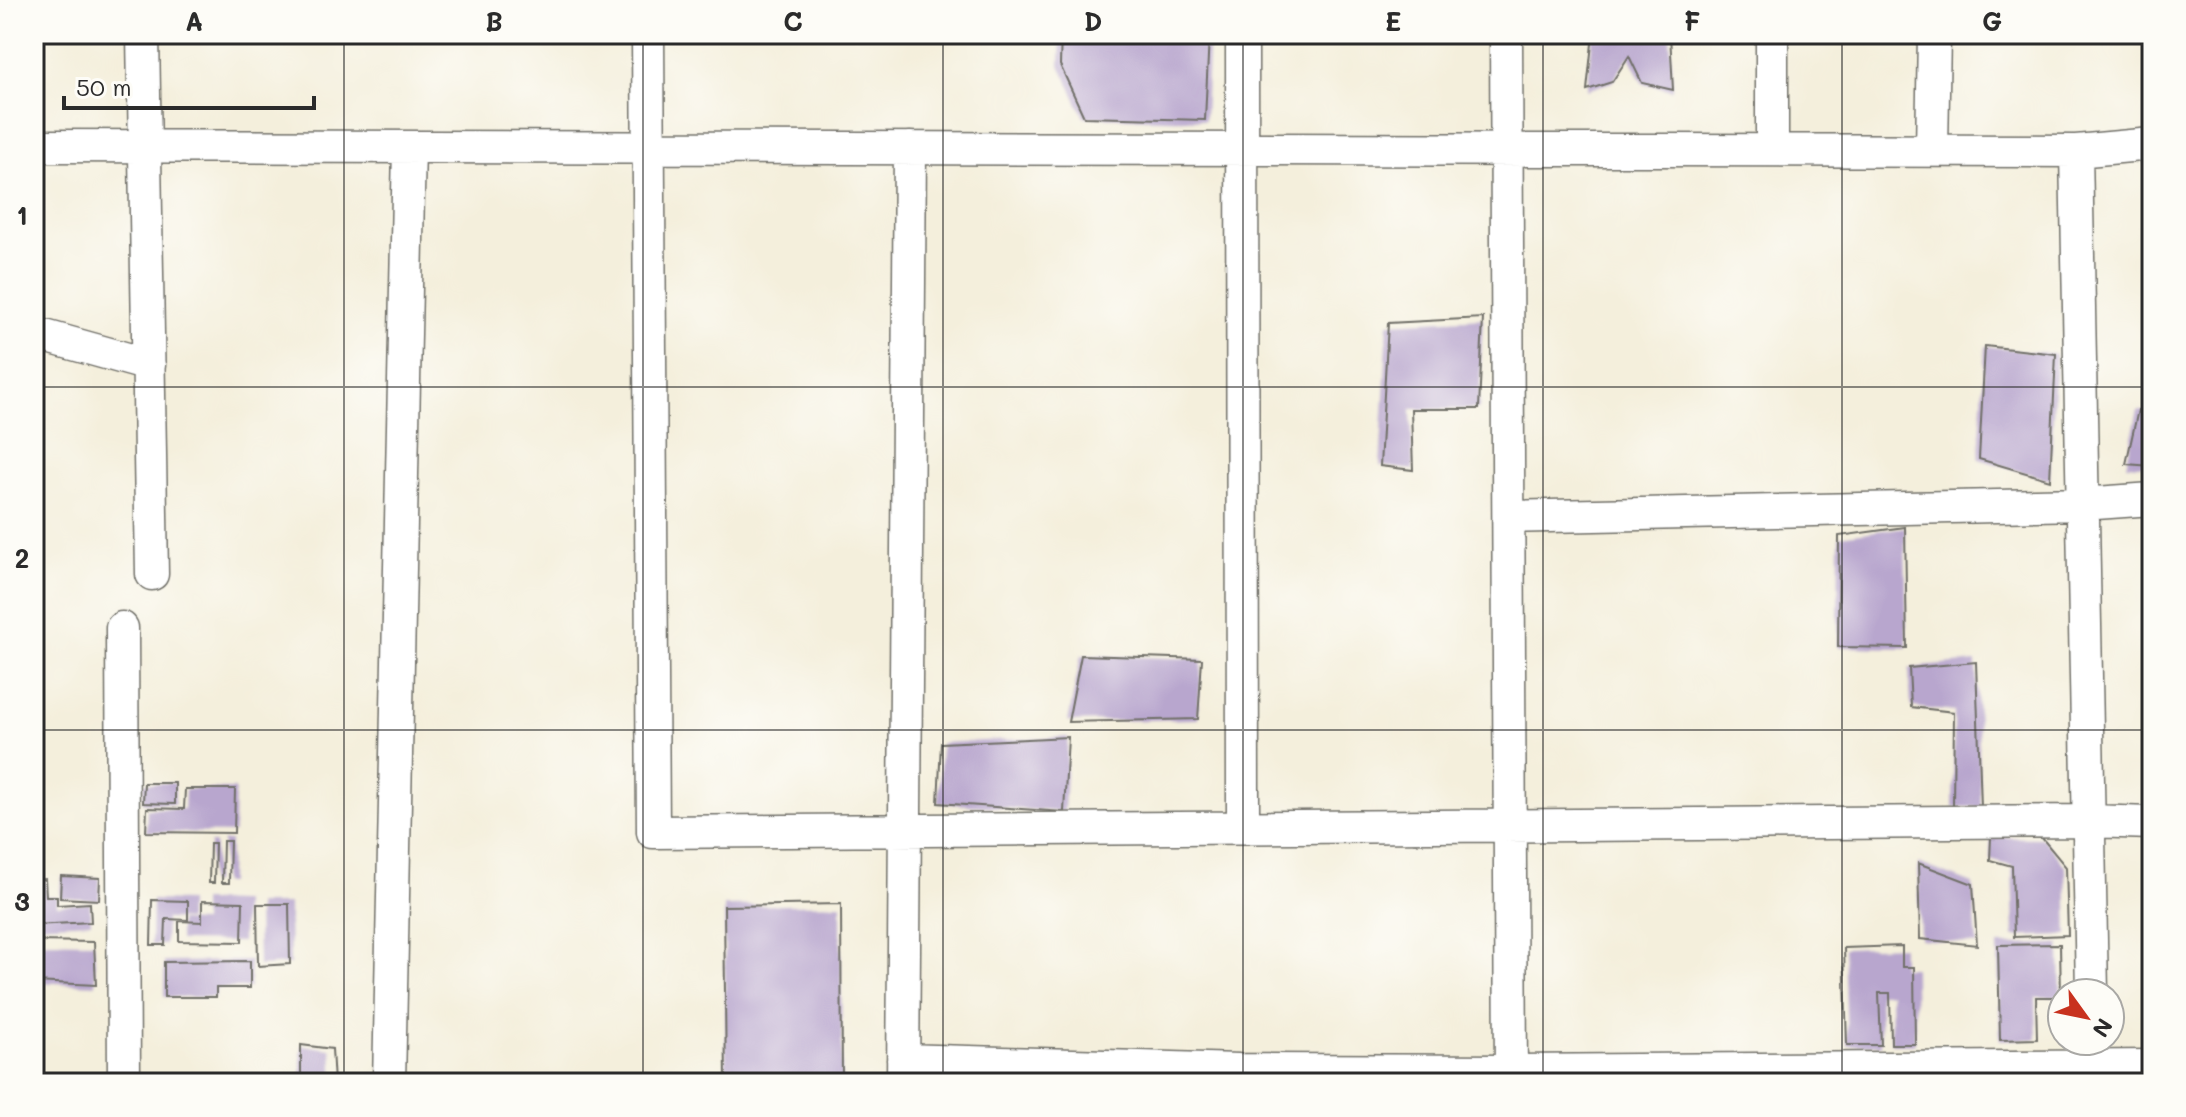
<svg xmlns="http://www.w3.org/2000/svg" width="2186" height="1117" viewBox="0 0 2186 1117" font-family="Mali,sans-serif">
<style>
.building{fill:#b8a6ce}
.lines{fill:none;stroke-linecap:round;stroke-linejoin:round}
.street-casing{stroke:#717069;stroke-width:35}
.street{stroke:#fff;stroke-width:32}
.grid{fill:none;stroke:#2b2b2b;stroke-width:2;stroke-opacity:0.55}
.neatline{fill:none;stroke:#2b2b2b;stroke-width:3}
.grid-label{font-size:26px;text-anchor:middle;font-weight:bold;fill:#2b2b2b}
</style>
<rect width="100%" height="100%" fill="#fdfcf7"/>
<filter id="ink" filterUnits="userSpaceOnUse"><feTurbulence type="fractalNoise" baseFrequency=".0125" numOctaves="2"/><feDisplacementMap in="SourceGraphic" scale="16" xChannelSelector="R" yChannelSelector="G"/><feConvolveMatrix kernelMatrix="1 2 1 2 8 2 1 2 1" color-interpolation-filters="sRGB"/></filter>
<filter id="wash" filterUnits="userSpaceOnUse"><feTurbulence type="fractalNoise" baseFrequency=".006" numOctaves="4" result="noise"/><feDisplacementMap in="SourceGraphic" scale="32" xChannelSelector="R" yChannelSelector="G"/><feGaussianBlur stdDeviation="1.8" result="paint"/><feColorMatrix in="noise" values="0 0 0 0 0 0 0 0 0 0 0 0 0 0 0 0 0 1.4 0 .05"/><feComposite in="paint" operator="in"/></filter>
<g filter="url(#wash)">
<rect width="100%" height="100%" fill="#f4efdc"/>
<g id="blocks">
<path class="building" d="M1061,34h148l-4,86 -121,-3 -24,-52z
M1593,34h77l3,56 -31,-7 -13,-27 -17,26 -25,8z
M1483,318l-4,91h-68l2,61 -33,-4 8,-143z
M1985,346l71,8 -6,126 -71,-21z
M2138,410h14v56l-26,-2z
M1905,527l2,121 -69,-1 1,-111z
M1081,655l121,4 -4,60 -130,3z
M1976,662l5,145h-28l1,-95 -43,-5 -2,-39z
M1068,737l-4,75 -126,-9 3,-60z
M144,783h31v21l-32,-1z
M185,789h50l-1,44 -88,-1 1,-24 37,1z
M1991,837l51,1 24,29 2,68 -54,2 -2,-71 -22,-6z
M223,841h7l-1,42h-7z
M210,843h5l-1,40h-5z
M1918,863l55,21 4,61 -57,-6z
M61,876l39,2 -1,22 -39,-2z
M45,879l1,17h11v9l33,-2 1,19 -57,3v-45z
M152,900l36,1v19l-22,-1 -1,26h-14z
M202,901l41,1 -1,40 -63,-1v-20l23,1z
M257,904h32l1,60 -32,2z
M841,904l1,179h-116l-2,-177z
M34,941l60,1 2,43 -62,-3z
M2060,944l1,53h-25l1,42 -37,1 -2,-95z
M1902,946v21h12l1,77h-24l-1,-51h-11l2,52h-34l-3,-97z
M250,961v27h-34v9h-52v-35z
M301,1045l31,4 2,34h-33z"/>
</g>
</g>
<g filter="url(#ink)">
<use href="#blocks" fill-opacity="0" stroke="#717069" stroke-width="2"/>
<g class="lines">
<defs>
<path id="street" d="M143,34l9,540
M648,34l5,798 1436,-11 63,2
M1242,34l1,793
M1506,34l5,1049
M34,146l2042,5 76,-7
M1772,150v-116
M1932,150l2,-116
M2076,151l16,842
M34,333l115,32
M1509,517l573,-13 70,-5
M122,628l2,455
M903,1060l336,10 272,1 641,-5
M389,1083l20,-936
M903,1083l7,-935"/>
</defs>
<use href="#street" class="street-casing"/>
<use href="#street" class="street"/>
</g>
</g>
<path class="grid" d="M344,34v1049M643,34v1049M943,34v1049M1243,34v1049M1543,34v1049M1842,34v1049M34,387h2118M34,730h2118"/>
<rect width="2186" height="1117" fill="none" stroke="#fdfcf7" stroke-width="88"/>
<g transform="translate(2086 1017) rotate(123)"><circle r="38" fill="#fdfcf7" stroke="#a9a8a5" stroke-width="2"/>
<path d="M0-6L14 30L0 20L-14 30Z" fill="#c8321e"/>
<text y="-12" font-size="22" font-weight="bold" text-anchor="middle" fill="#2b2b2b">N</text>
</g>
<path d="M64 96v12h250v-12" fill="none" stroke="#2b2b2b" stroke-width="4"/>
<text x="76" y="96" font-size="24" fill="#2b2b2b" stroke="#fdfcf7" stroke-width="6" paint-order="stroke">50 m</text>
<rect x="44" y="44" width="2098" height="1029" class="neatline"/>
<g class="grid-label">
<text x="194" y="31">A</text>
<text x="494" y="31">B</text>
<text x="793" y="31">C</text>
<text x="1093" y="31">D</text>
<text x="1393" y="31">E</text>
<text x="1692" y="31">F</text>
<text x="1992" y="31">G</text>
<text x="22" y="225">1</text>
<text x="22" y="568">2</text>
<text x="22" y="911">3</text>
</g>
</svg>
